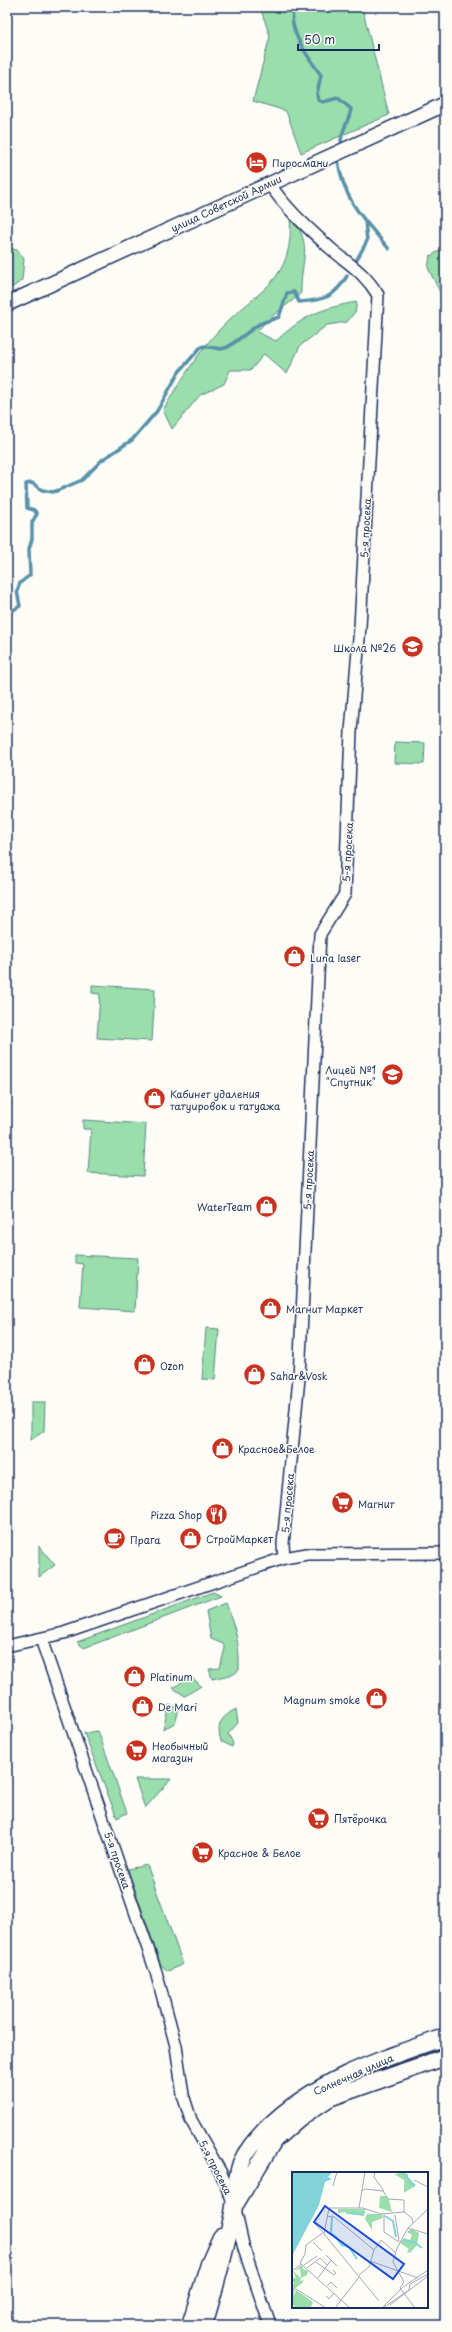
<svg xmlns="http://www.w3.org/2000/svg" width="452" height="2332" viewBox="0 0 452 2332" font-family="'Playpen Sans',sans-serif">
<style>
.green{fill:#99deab;stroke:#5a8684}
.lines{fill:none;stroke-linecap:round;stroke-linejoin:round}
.stream{stroke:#5891a8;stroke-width:3.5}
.minor-casing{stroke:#1b2f5e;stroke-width:14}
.tertiary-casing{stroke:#1b2f5e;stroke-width:17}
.secondary-casing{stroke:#1b2f5e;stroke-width:19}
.minor{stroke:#fdfcf7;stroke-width:11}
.tertiary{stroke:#fdfcf7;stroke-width:14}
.secondary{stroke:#fdfcf7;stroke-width:16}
.labels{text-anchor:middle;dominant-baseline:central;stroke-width:3;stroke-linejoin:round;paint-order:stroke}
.poi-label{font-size:10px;fill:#1b2f5e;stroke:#fdfcf7;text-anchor:start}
.street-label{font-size:10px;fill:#1b2f5e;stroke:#fdfcf7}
.inset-river{fill:none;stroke:#81d3d9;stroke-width:2}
.inset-road{fill:none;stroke:#a3aaba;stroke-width:1}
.view{fill:#1d4ed8;fill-opacity:0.15;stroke:#1d4ed8;stroke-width:2}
.inset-edge{fill:none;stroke:#1b2f5e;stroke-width:2}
</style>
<rect width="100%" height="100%" fill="#fdfcf7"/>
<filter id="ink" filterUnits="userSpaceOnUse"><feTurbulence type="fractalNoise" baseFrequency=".025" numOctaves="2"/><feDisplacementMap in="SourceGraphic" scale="8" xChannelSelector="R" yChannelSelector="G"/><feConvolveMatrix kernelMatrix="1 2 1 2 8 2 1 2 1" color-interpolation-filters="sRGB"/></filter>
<g filter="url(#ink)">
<path class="green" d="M260,7h102l27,108 -88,38 -15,-42 -33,-10 17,-65z
M290,215c25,32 10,43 11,78 -16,15 -31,22 -44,39l19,9c27,-25 45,-33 81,-39l-2,10 -8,10 -20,3 -27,21 -13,28 -23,-20 -13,16h-21l-6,14 -24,11 -28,34 -9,-19c17,-28 34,-56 56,-80 39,-42 76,-46 71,-115z
M7,248l11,2 6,9 -2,21 -9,7 -6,-1z
M445,248v54l-17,-34 2,-12z
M395,742l30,1 -1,21 -30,-1z
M92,985l63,4 -3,52 -55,-3 3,-44 -8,-1z
M83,1120l63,4 -3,52 -55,-3 3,-44h-8z
M75,1255l63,3 -3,53 -55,-4 3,-43 -8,-1z
M206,1328l13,1 -4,51 -13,-1z
M31,1402h14l-1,29 -13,9z
M39,1546l16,19 -16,12z
M213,1592l8,4 -137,52 -7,-6z
M226,1603c9,25 14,40 13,67l-5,4 -22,5 -3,-10 11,-1 5,-20 -2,-4 -12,-5 -5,-28z
M191,1676l10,10 -16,10 -12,-8z
M169,1705l10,3 -4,15 -12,6z
M236,1709l2,14 -10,11 5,9 -1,4 -11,-6c-5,-17 0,-24 15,-32z
M98,1731l29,82 -10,5 -33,-85z
M135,1779h36l-26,29z
M147,1865l36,99 -15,7 -7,-6 -33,-96z"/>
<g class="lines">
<path class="stream" d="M295,7c-11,19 15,53 26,68l-4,19 1,6 5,2 15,-4 13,11c-2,12 -9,20 -10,32
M338,161c7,42 25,57 51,88
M356,261l11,-20 -2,-20
M7,611l3,1 10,-6 -3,-15 3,-8 10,-8 -1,-26 3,-10v-17l5,-8 -3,-4 -7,-2 -1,-24 6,-1 10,7 11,2 6,-2 23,-10 20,-20 30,-20 25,-29 22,-39 21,-24 4,-2 17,3 7,-2 31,-23 20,-7 8,-24 7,-1 5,10c25,-2 35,-4 48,-26"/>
<defs>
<path id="minor" d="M269,183c16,25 39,45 61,65 20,17 34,24 48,47l-18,332 -9,104 -6,163 -25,40 -21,444 -16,166 1,14
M41,1639l115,333 20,74 7,49 8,25 30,53 13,32 10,44 26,76
M7,1646l57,-13 220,-75 23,-4 138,-1"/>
<path id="tertiary" d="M7,304l438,-200"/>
<path id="secondary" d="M236,2203l38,-63 25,-22 30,-20 116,-41
M190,2325l19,-61 12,-27
M204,2325c11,-37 21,-74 29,-112 3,-17 2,-33 8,-50 6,-14 15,-23 25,-34 49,-49 115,-70 179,-92"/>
</defs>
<use href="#minor" class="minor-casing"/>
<use href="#tertiary" class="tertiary-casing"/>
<use href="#secondary" class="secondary-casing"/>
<use href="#minor" class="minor"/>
<use href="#tertiary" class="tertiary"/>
<use href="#secondary" class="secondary"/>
</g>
</g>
<defs>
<symbol id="hotel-disc" viewBox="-11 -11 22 22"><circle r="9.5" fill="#c8321e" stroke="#fdfcf7"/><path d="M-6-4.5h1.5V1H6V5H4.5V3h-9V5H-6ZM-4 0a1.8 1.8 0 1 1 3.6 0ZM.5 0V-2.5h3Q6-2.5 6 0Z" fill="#fff"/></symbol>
<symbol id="school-disc" viewBox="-11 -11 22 22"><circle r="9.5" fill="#c8321e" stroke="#fdfcf7"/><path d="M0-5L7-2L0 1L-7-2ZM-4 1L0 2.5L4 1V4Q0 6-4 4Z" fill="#fff"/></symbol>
<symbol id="shop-disc" viewBox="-11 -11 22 22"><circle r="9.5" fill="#c8321e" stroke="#fdfcf7"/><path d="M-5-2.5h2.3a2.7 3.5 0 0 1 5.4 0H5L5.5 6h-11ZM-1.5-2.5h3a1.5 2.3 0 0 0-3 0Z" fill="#fff"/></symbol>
<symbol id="supermarket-disc" viewBox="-11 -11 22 22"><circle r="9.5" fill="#c8321e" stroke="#fdfcf7"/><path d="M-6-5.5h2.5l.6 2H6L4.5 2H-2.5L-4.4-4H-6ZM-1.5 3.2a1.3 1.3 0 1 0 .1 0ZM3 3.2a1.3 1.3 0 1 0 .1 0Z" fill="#fff"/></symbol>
<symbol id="restaurant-disc" viewBox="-11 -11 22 22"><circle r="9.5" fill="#c8321e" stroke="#fdfcf7"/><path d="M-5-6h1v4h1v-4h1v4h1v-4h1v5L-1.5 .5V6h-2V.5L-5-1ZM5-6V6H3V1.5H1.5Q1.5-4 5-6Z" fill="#fff"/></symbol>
<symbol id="cafe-disc" viewBox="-11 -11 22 22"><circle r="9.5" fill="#c8321e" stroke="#fdfcf7"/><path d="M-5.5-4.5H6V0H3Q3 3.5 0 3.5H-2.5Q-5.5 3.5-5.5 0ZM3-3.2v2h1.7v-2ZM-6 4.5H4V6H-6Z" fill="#fff"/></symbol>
</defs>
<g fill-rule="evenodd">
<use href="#hotel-disc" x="244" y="150" width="25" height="25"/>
<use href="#school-disc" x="400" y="634" width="25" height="25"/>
<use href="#shop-disc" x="282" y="944" width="25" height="25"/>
<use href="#school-disc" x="380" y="1062" width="25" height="25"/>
<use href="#shop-disc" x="142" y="1086" width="25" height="25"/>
<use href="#shop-disc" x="254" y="1194" width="25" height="25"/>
<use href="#shop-disc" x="258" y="1296" width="25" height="25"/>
<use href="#shop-disc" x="132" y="1352" width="25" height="25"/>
<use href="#shop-disc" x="242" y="1362" width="25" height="25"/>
<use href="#shop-disc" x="210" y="1436" width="25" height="25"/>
<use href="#supermarket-disc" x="330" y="1490" width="25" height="25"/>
<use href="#restaurant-disc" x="204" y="1502" width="25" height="25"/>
<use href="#shop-disc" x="178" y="1526" width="25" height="25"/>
<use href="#cafe-disc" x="102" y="1526" width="25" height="25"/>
<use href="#shop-disc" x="122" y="1664" width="25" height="25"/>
<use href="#shop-disc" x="364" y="1686" width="25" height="25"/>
<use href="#shop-disc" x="130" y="1694" width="25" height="25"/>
<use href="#supermarket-disc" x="124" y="1738" width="25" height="25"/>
<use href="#supermarket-disc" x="306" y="1806" width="25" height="25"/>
<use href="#supermarket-disc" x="190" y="1840" width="25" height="25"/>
</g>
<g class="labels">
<g class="poi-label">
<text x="272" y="162">Пиросмани</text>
<text x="396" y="647" text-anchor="end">Школа №26</text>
<text x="310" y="957">Luna laser</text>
<text x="376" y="1069" text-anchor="end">Лицей №1<tspan x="376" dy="12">"Спутник"</tspan></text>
<text x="170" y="1093">Кабинет удаления<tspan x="170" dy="12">татуировок и татуажа</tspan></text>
<text x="252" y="1206" text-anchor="end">WaterTeam</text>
<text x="286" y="1308">Магнит Маркет</text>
<text x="160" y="1365">Ozon</text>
<text x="270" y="1375">Sahar&amp;Vosk</text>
<text x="238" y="1448">Красное&amp;Белое</text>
<text x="358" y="1503">Магнит</text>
<text x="202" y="1514" text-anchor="end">Pizza Shop</text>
<text x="206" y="1538">СтройМаркет</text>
<text x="130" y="1539">Прага</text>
<text x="150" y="1676">Platinum</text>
<text x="360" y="1699" text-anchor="end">Magnum smoke</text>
<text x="158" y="1706">De Mari</text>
<text x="152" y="1745">Необычный<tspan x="152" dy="12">магазин</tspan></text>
<text x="334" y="1818">Пятёрочка</text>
<text x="218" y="1852">Красное &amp; Белое</text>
</g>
<g class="street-label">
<text transform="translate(226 203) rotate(-25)">улица Советской Армии</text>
<text transform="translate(365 528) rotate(-87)">5-я просека</text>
<text transform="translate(347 852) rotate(-87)">5-я просека</text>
<text transform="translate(308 1180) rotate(-87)">5-я просека</text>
<text transform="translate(287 1503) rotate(-85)">5-я просека</text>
<text transform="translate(118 1860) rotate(71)">5-я просека</text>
<text transform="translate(353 2074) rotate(-24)">Солнечная улица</text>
<text transform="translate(216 2167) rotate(63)">5-я просека</text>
</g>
</g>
<g transform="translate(292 2172)">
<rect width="136" height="136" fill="#fdfcf7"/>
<path d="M104,0l12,2v3l8,8 -12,8v-13l-10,-6h4zM88,24h6l3,4 3,12 -13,-4zM46,37h27v4l-1,2 -18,-1v-2l-8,1zM75,42h15l1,4 -11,4v8l-7,-11zM119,57l8,4 -2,12 -7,8 -3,-1 2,-3 -9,-6 4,-5 6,2 2,-5 -5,-3zM10,93l1,4 5,2 -1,4 -6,3 -1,3 4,-1 -2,3 -10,8v-7h2l-2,-6h4l-3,-7 8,7 -1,-9 -5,2zM4,118l17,12 -2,5 -19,1 3,-3h-3v-13l2,-1v5z" fill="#99deab"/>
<path d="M0,0h40l-4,5 4,2 -7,3 -6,23 -27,51z" fill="#81d3d9"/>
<path class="inset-river" d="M111,0l11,15M59,41l13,2M93,44l8,5 3,16M40,45l-1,16 6,5M45,67l5,6 7,2 8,12M111,68l11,2 8,6"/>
<path class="inset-road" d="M83,0l-1,5 10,14M122,8l14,7M41,14l4,-14M70,19l3,-2 18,2 5,8 16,1v12l8,6 1,5M67,36l6,-36M92,42v18l15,10M103,43l4,26M35,45l6,-1 41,34M21,50l10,10M116,56l20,6M32,60l-18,13 -1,9 -5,9 50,45M21,70l9,9M34,83l11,11M78,89l48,17M24,90l18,13 2,-2 -3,-3M12,93l13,-9M15,96l13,-10 7,7M0,99l10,-7M67,103l10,-8 5,-17 7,-10 14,12M26,106l13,-18M35,114l4,-4 6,6M0,120l4,-3 30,19M34,124l3,3 5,-6M87,129l-55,-67 5,-26h34l18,6 23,-2M98,133l38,-29M43,136l25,-32M90,136l21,-21 25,-17M91,136l26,-18 1,-6 18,-10M123,136l-15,-20 4,-6 -11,-20 4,-14 11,-20 20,-19"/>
<path class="view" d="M33,34l79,58 -11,15 -79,-57z"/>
<rect width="136" height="136" class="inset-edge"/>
</g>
<rect width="452" height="2332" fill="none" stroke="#fdfcf7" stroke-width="24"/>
<rect x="12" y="12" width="428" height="2308" fill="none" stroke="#1b2f5e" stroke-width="1.5" filter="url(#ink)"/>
<path d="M298 44v6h81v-6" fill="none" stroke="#1b2f5e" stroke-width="2"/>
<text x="304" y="44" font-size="12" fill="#1b2f5e" stroke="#fdfcf7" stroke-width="3" paint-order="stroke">50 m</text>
</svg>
